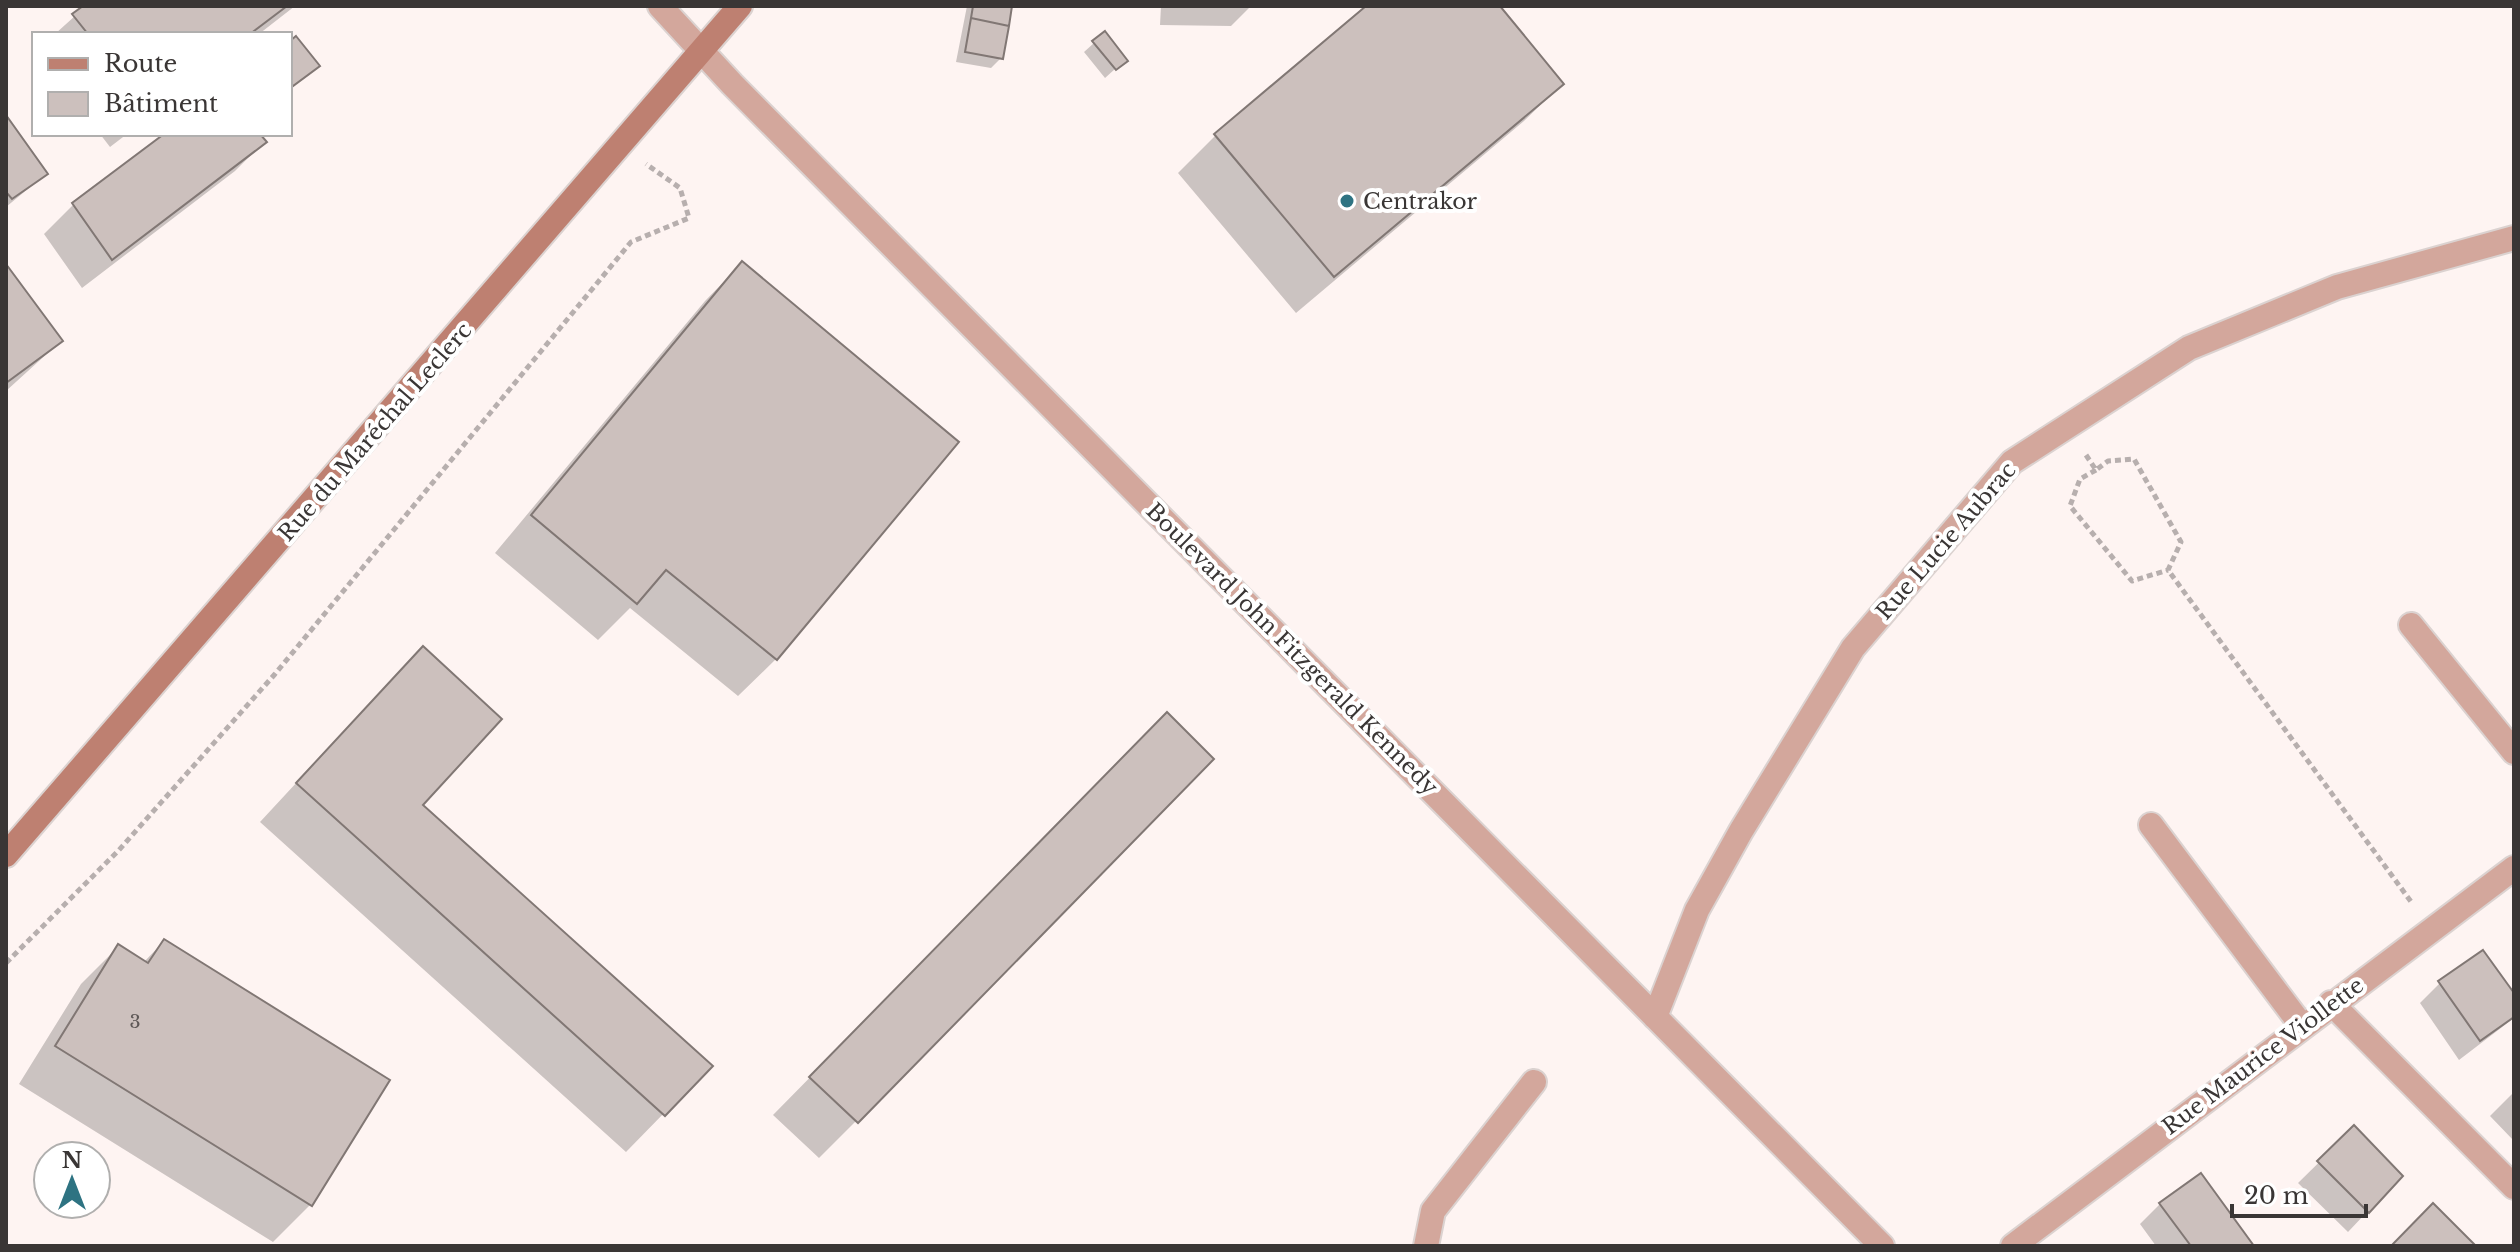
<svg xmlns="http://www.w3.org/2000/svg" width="2520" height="1252" viewBox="0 0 2520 1252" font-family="'Libre Baskerville',serif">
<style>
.shadow{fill:#0003}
.building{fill:#ccc0bd;stroke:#817774;stroke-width:2}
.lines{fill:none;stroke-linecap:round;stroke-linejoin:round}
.street-casing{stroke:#dbd2d0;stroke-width:28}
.secondary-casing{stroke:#dbd2d0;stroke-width:28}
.path{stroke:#b7afae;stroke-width:5;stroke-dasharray:6 4;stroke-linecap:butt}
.street{stroke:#d3a79c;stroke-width:24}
.secondary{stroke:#be8071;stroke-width:24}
.poi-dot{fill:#2e7382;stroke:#fff;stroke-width:3}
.labels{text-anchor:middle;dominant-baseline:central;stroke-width:8;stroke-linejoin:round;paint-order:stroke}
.number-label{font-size:18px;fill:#5e5857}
.poi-label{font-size:22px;fill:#3a3635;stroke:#fff;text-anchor:start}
.street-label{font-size:22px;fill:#3a3635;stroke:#fff}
</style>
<rect width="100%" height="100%" fill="#fef4f2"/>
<path class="shadow" d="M86,6h209l-36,28h-204z
M967,6h43l-9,52 -10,10 -35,-6z
M1161,6h90l-20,20 -71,-1z
M1369,6h128l65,78 -38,37 -228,192 -118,-140 38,-38z
M1094,43l31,17 -20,18 -21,-26z
M6,119l40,55 -40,33z
M100,134h27l-17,13z
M167,134h91l6,8 -29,29 -153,117 -38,-54 30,-30z
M742,263l34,396 -38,37 -108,-88 -32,32 -103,-87 210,-252z
M6,267l55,74 -55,50z
M386,686l34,120 290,260 -84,86 -366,-330z
M1130,752l-274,369 -37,37 -46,-43z
M164,941l224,139 -78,125 -37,37 -254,-158 62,-100 37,-37 26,15z
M2440,983l74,14v21l-55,42 -39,-57z
M2514,1092v49l-24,-25z
M2354,1128l47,48 -53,56 -50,-49z
M2160,1204l92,42h-96l-16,-22z"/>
<path class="building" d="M83,6h204l-37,28h-162l-16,-20z
M973,6h39l-3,20 -38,-8z
M1366,6h134l64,78 -230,193 -120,-143z
M971,18l38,8 -6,33 -38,-7z
M1105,31l23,30 -12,9 -24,-29z
M296,36l24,30 -27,20 -3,-4v-41z
M6,115l42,59 -36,25 -6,-7z
M164,134h96l7,8 -155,118 -40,-57z
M742,261l217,181 -182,218 -111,-90 -29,34 -106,-89z
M6,264l57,77 -57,42z
M423,646l79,73 -79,86 290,261 -48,50 -369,-333z
M1167,712l47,47 -356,364 -49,-46z
M164,939l226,141 -78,126 -257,-160 63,-102 30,19z
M2483,950l31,43v24l-34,24 -42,-60z
M2354,1125l49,51 -34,37 -52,-52z
M2201,1173l53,73h-63l-32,-43z
M2433,1203l43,43h-85z"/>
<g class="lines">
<defs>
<path id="street" d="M660,6l72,78 1150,1162
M2411,625l103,127
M2151,825l151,201
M2331,1003l183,184
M1655,1017l42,-107 44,-79 112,-183 159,-186 177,-114 148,-61 177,-49
M1426,1246l7,-35 101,-129
M2013,1246l501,-378"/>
<path id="secondary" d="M6,855l734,-849"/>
</defs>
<use href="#street" class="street-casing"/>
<use href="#secondary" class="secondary-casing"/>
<path class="path" d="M2086,455l10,15 12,-9 26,-2 47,83 -13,28 244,333
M2096,470l-16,9 -10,27 62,75 36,-11
M6,963l113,-113 156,-176 356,-432 58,-24 -9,-30 -34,-24"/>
<use href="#street" class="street"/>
<use href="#secondary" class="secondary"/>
</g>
<circle class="poi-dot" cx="1347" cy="201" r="8"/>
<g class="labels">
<g class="number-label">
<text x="135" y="1022">3</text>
</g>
<g class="poi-label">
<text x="1363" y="201">Centrakor</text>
</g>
<g class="street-label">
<text transform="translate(375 432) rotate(-49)">Rue du Maréchal Leclerc</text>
<text transform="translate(1946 541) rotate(-49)">Rue Lucie Aubrac</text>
<text transform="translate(1292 649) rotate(45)">Boulevard John Fitzgerald Kennedy</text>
<text transform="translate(2263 1056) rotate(-37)">Rue Maurice Viollette</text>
</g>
</g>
<rect width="2520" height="1252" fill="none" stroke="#3a3635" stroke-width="16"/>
<rect x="32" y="32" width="260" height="104" fill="#ffffff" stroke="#b0afae" stroke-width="2"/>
<rect x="48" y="58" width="40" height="12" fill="#be8071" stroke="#b0afae" stroke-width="2"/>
<text x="104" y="72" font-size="24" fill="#3a3635">Route</text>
<rect x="48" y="92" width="40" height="24" fill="#ccc0bd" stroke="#b0afae" stroke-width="2"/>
<text x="104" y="112" font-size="24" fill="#3a3635">Bâtiment</text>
<g transform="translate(72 1180)"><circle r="38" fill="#ffffff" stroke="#b0afae" stroke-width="2"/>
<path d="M0-6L14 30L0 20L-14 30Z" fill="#2e7382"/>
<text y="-12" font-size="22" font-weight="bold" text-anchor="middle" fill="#3a3635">N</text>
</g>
<path d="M2232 1204v12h134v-12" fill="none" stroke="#3a3635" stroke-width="4"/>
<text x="2244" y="1204" font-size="24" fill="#3a3635" stroke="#ffffff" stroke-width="6" paint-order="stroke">20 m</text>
</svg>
